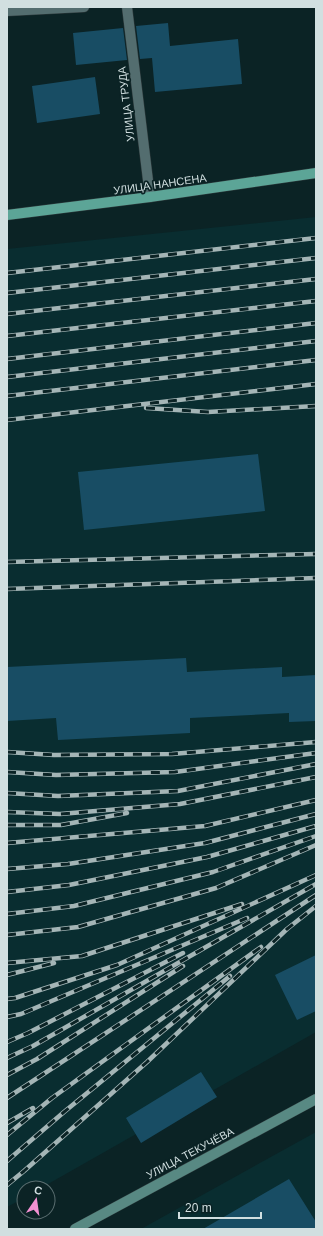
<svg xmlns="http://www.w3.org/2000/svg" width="323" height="1236" viewBox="0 0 323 1236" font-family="Helvetica,sans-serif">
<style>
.built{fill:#092d30}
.building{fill:#184d64}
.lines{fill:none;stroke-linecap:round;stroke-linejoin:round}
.minor-casing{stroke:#2e3a3c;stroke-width:11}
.secondary-casing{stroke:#2e3a3c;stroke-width:11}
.primary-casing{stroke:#2e3a3c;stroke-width:11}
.minor{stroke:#536d6f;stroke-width:10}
.secondary{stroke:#588983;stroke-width:10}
.primary{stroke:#5ca597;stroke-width:10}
.rail-casing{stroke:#a4b5b6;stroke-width:4.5}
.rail{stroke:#0b2325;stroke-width:3;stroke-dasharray:9;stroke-linecap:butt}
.labels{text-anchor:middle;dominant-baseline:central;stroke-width:3.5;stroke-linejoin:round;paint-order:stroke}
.street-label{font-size:11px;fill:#d1dfe0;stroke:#0b2325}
</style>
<rect width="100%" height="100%" fill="#0b2325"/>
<path class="built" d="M316,217v815l-275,156h-17v10l-17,9v-958z
M316,1132v97h-175z"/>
<path class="building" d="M168,23l2,23 68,-7 4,45 -87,8 -3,-34 -12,1 -4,-33z
M123,28l4,32 -51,5 -3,-32z
M95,77l5,37 -63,9 -5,-37z
M258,454l7,57 -181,19 -6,-58z
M186,658l1,14 95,-5v10l34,-2v46l-27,1v-9l-99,5v15l-132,7 -2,-22 -49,3v-54z
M316,955v56l-19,9 -22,-45z
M201,1072l16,25 -76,46 -15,-25z
M289,1179l27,43v7h-113z"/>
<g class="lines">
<defs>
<path id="minor" d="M127,7l23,190
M7,11l77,-4"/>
<path id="secondary" d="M75,1229l241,-130"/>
<path id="primary" d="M7,215l143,-18 166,-24"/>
</defs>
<use href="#minor" class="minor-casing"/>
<use href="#secondary" class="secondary-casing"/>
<use href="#primary" class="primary-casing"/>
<use href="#minor" class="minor"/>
<use href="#secondary" class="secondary"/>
<use href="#primary" class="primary"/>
<defs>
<path id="rail" d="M7,273l309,-35
M7,293l309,-35
M7,314l309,-35
M7,336l309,-35
M7,359l309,-36
M7,377l309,-36
M7,396l309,-36
M146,408l62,4 108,-6
M7,420l309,-36
M7,562l309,-8
M7,589l309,-11
M7,752l47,3 118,-1 144,-12
M7,772l49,3 119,-3 141,-19
M7,793l51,3 120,-5 138,-27
M7,812l53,2 120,-10 136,-27
M7,825h54l66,-12
M7,843l198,-17 111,-26
M7,869l61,-5 137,-21 111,-29
M7,892l62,-7 138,-28 109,-31
M7,914l67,-8 139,-34 103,-36
M7,935l71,-8 138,-39 100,-43
M7,963l75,-7 160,-52
M7,975l47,-12
M7,999l8,-1 102,-33 199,-90
M7,1017l14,-3 226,-96
M7,1042l21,-9 155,-80
M7,1058l26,-12 283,-162
M7,1075l30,-16 146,-93
M7,1098l309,-203
M7,1123l26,-15
M7,1135l45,-37 209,-151
M7,1161l57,-49 166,-136
M7,1185l17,-14 123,-109 140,-133 29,-23"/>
</defs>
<use href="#rail" class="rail-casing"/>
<use href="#rail" class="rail"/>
</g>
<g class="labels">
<g class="street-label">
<text transform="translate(126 104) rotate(-97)">УЛИЦА ТРУДА</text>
<text transform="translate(160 184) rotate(-8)">УЛИЦА НАНСЕНА</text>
<text transform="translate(190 1153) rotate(-28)">УЛИЦА ТЕКУЧЁВА</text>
</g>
</g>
<rect width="323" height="1236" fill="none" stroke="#d1dfe0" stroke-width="16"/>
<g transform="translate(36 1200) rotate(13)"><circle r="19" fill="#0b2325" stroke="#5a6e70"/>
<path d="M0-3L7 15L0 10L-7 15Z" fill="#f491d3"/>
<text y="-6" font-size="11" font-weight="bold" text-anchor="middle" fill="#d1dfe0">С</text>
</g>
<path d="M179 1212v6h82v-6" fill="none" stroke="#d1dfe0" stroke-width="2"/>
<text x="185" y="1212" font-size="12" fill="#d1dfe0" stroke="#0b2325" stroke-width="3" paint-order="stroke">20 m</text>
</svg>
